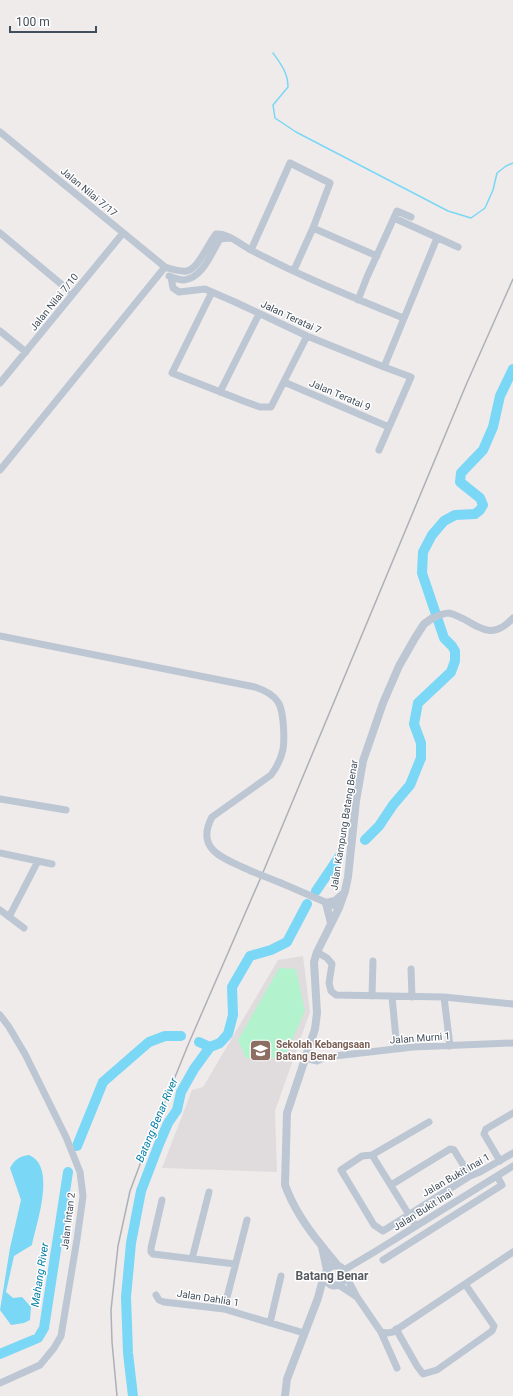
<svg xmlns="http://www.w3.org/2000/svg" width="513" height="1396" viewBox="0 0 513 1396" font-family="Roboto,sans-serif">
<style>
.education{fill:#e0dcdd}
.green{fill:#b2f3ce}
.water{fill:#7ad7f5}
.lines{fill:none;stroke-linecap:round;stroke-linejoin:round}
.stream{stroke:#7ad7f5;stroke-width:1.5}
.river{stroke:#7ad7f5;stroke-width:10}
.minor{stroke:#bcc7d3;stroke-width:7}
.tertiary{stroke:#bcc7d3;stroke-width:8}
.rail{stroke:#adb0b7;stroke-width:1.5}
.minor-bridge{stroke:#bcc7d3;stroke-width:7}
.labels{text-anchor:middle;dominant-baseline:central;stroke-width:3;stroke-linejoin:round;paint-order:stroke}
.street-label{font-size:10px;fill:#424e5b;stroke:#fff}
.education-label{font-size:10px;font-weight:bold;fill:#785e54;stroke:#fff;text-anchor:start}
.water-label{font-size:11px;font-style:italic;fill:#017ea7;stroke:#fff}
.quarter-label{font-size:12px;font-weight:bold;fill:#575b61;stroke:#fff}
</style>
<rect width="100%" height="100%" fill="#efebeb"/>
<path class="education" d="M303,956l7,56 -35,99 2,61 -115,-4 30,-78 11,-3 75,-127z"/>
<path class="green" d="M279,968l17,1 9,42 -21,47h-38l-8,-18z"/>
<path class="water" d="M29,1155c28,11 7,69 3,90l-18,11 -8,36 7,6 9,-1 9,10 -1,13 -6,3 -13,2 -11,-15 10,-62 11,-48 -11,-32c5,-9 10,-12 19,-13z"/>
<g class="lines">
<path class="stream" d="M273,53c8,11 15,20 15,34l-15,18 2,13 21,14 152,79 23,7 14,-10 8,-18 4,-17 9,-7 7,-3"/>
<path class="river" d="M365,840l14,-14 14,-21 17,-20 11,-27v-15l-7,-19 4,-21 33,-31 4,-11v-10l-3,-5 -8,-8 -22,-65 1,-21 9,-17 12,-14 11,-6 20,-1 5,-4 3,-5 -3,-7 -20,-16 1,-9 22,-23 10,-23 7,-31 13,-27
M316,891l23,-34
M199,1042l11,5
M77,1146l26,-64 46,-40 16,-6h16
M0,1354l38,-16 6,-10 24,-156
M133,1396l-5,-43 -2,-56 5,-54 10,-52 18,-47 9,-21 9,-13 4,-18 13,-23 16,-22 10,-4 8,-9 5,-19 -1,-28 18,-31 21,-6 16,-8 20,-38"/>
<path class="minor" d="M0,132l165,135c6,2 15,5 22,4 12,-3 21,-28 29,-37 12,-1 25,11 35,16 49,26 101,47 152,68
M394,218l64,29
M313,228l64,28
M0,233l73,61
M251,250l39,-87 40,20 -17,45 -19,42
M169,276c5,2 10,4 15,4 19,-2 27,-27 36,-41l10,-1
M171,277l2,11 6,4 26,-3 30,13 72,34 77,31 27,10 -32,73
M212,292l-40,81 74,29 14,5h11l36,-71
M358,300l9,-23 30,-66 14,6
M0,331l26,21
M384,367l53,-129
M284,382l105,45
M0,383l123,-150
M220,392l39,-78
M0,470l165,-203
M431,619c6,-3 12,-6 18,-6 6,1 10,4 15,6 20,12 31,19 49,-1
M0,636l255,51c9,3 18,7 23,15 4,6 4,13 5,19 2,22 2,35 -12,54l-59,42c-18,34 14,42 39,54
M0,799l66,11
M0,853l52,11
M281,883l58,25
M0,910l24,18
M9,917l29,-56
M317,952l10,6 5,6 -3,19 2,8 5,4 108,2 69,7
M411,969l1,28
M372,996l1,-35
M392,997l5,52
M444,997l6,49
M0,1015l9,12 16,27 41,83 14,35 3,24 -6,43 -16,97 -7,12 -14,17 -40,18
M305,1058l12,3 9,-4 87,-10 100,-4
M429,1122l-57,33 -10,1 -21,14 33,55 9,6 87,-55 10,-4 33,-19
M372,1155l44,71
M500,1161l-16,-27 2,-5 27,-16
M391,1185l59,-36 4,1 16,26
M162,1200l-11,48v4l2,2 82,10
M192,1259l17,-67
M383,1260l119,-75 -5,-9
M344,1270l32,-19 137,-85
M346,1276l11,21 24,35 6,1 6,-1 120,-80
M339,1285l18,12
M156,1295l3,5 5,2 60,7 80,24
M224,1309l23,-89
M270,1323l11,-47
M396,1329l21,37 6,8 14,-4 55,-39 2,-5 -29,-42
M381,1332l16,36"/>
<path class="tertiary" d="M331,923l-5,-20 9,-2 8,-7
M322,1247l5,23
M338,1266c-5,-7 -11,-13 -16,-20 -15,-18 -29,-39 -37,-61l2,-72 28,-84 2,-16 -3,-51 3,-10 22,-44 6,-17 3,-14 8,-76 7,-40 20,-58 16,-37 16,-28 9,-14 7,-5
M285,1396l2,-17 31,-81 5,-19 4,-9 4,-4c9,-2 12,2 15,10 -5,12 -19,14 -21,-2"/>
<path class="rail" d="M117,1396l-5,-54 -1,-32 7,-64 12,-55 15,-40 43,-106 76,-175 202,-485 47,-106"/>
<path class="minor-bridge" d="M251,871l30,12"/>
</g>
<defs>
<symbol id="school-square" viewBox="-11 -11 22 22"><rect x="-9" y="-9" width="18" height="18" rx="4" fill="#8d6e63" stroke="#fff"/><path d="M0-5L7-2L0 1L-7-2ZM-4 1L0 2.5L4 1V4Q0 6-4 4Z" fill="#fff"/></symbol>
</defs>
<g fill-rule="evenodd">
<use href="#school-square" x="248" y="1038" width="25" height="25"/>
</g>
<g class="labels">
<g class="street-label">
<text transform="translate(89 192) rotate(40)">Jalan Nilai 7/17</text>
<text transform="translate(54 302) rotate(-51)">Jalan Nilai 7/10</text>
<text transform="translate(291 317) rotate(25)">Jalan Teratai 7</text>
<text transform="translate(340 395) rotate(23)">Jalan Teratai 9</text>
<text transform="translate(344 825) rotate(-81)">Jalan Kampung Batang Benar</text>
<text transform="translate(420 1038) rotate(-4)">Jalan Murni 1</text>
<text transform="translate(456 1175) rotate(-30)">Jalan Bukit Inai 1</text>
<text transform="translate(423 1210) rotate(-32)">Jalan Bukit Inai</text>
<text transform="translate(68 1221) rotate(-83)">Jalan Intan 2</text>
<text transform="translate(208 1298) rotate(9)">Jalan Dahlia 1</text>
</g>
<g class="education-label">
<text x="276" y="1044">Sekolah Kebangsaan<tspan x="276" dy="12">Batang Benar</tspan></text>
</g>
<g class="water-label">
<text transform="translate(157 1120) rotate(-67)">Batang Benar River</text>
<text transform="translate(40 1275) rotate(-81)">Mahang River</text>
</g>
<g class="quarter-label">
<text x="332" y="1276">Batang Benar</text>
</g>
</g>
<path d="M10 26v6h86v-6" fill="none" stroke="#424e5b" stroke-width="2"/>
<text x="16" y="26" font-size="12" fill="#424e5b" stroke="#ffffff" stroke-width="3" paint-order="stroke">100 m</text>
</svg>
